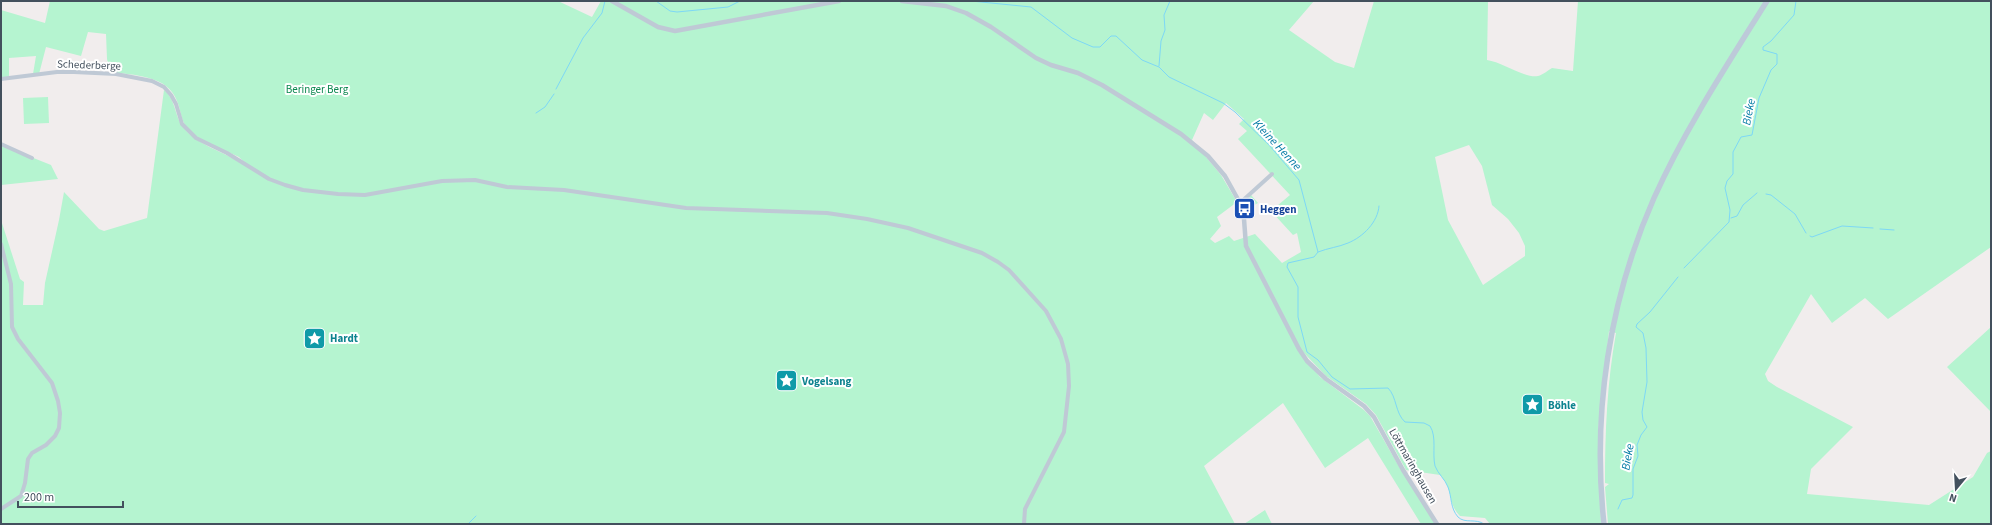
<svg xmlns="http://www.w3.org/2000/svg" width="1992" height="525" viewBox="0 0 1992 525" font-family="'Source Sans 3',sans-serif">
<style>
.green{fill:#b5f4d0;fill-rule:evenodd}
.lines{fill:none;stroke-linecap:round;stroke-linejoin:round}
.stream{stroke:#7dd8f6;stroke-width:1}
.minor{stroke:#bfc9d5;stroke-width:4}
.tertiary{stroke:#bfc9d5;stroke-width:4.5}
.secondary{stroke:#bdcad9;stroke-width:5.5}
.labels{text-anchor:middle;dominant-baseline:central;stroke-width:4;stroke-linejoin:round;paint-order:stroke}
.street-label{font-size:11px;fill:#43505d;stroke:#fff}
.park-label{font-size:11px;fill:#0b874f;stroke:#fff}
.transit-label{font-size:11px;font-weight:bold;fill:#164399;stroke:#fff;text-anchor:start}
.culture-label{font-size:11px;font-weight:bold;fill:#0d838f;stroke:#fff;text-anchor:start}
.water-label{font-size:12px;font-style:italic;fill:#027aa4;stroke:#fff}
</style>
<rect width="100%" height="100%" fill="#f1eded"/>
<path class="green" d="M50,1h508l34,16 9,-16h713l-25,29 46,32 19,6 20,-67h114l-1,59c15,2 39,19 51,16 5,-1 10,-6 14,-8l21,3 5,-70h413v246l-103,72 -23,-21 -33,25 -21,-29 -46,80 3,7 9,6 76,40 -42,42 -4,25 122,11 44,-28 14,-24 4,-2v73h-383l-3,-37 4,-3 -4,-1c0,-51 2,-100 11,-150l-7,-2 -11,100 3,93h-111l-5,-6 -25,-2c-13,-13 -6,-26 -20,-41l-34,-5 -30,-55 -10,-11 -40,-28 -22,-23 -6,-3 22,27 44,33 6,6 31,54 35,54h-15l-53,-86 -43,30 -42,-65 -79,63 31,58h-1234v-304l19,59 4,3 -1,23h20l2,-22 14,-63 5,-28 35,37 5,2 43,-13 17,-128c13,11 10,27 20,38 14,18 40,23 58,36l1,-3 -4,-4c-17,-8 -38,-14 -51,-28 -7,-7 -7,-19 -11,-28 -9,-26 -44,-26 -67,-29l-3,-13 -1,-25 -18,-2 -7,24 -35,-9 -7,27h-6l3,-18 -27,2v19l-8,1v-68l44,13zM1226,103l18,16 -5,5 8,7 -9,8 52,56 -19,16 22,24 4,-2 4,19 -19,11 -27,-29 -21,7 -5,-5 -14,7 -5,-4 11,-13 -4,-9 20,-15 -16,-27 -29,-35 12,-27 9,7zM1469,145l13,21 10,39 16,14 11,14 6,13v10l-42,29 -35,-65 -13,-63z
M48,97l1,26 -25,1 -1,-26z
M1,145l50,20 7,14 -57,6z
M1251,195l7,8 -11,6 -3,-6z
M1991,327v85l-44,-45z
M1265,510l7,14h-28z"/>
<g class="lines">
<path class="stream" d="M656,1l14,10 7,1 51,-5 12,-6
M971,1l60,6 41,31 21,9h7l11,-11h5l26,24 17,7 10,10 54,26 12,9 34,33 30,35 19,72 -4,5 -26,6 -1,4 11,20v30l9,35 11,8 14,17 18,12 38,-1c9,9 7,25 17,34l19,1 6,3c7,11 2,27 5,40 3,8 10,13 13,21 4,10 2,21 10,30 7,7 18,1 26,7
M1159,66l2,-25 4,-11 -1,-15 6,-14
M556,89l27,-51 19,-25 3,-12
M536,113l9,-6 9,-13
M1766,194l5,1 24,19 11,19
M1731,218l6,-2 6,-11 14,-12
M1880,229l14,1
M1810,236l2,1 30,-11 31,2
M1318,252c10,-4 21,-5 30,-9 15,-6 30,-21 31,-37
M1684,268l45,-46 1,-12 -5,-22 2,-7 6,-7v-22l8,-15 11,-2 7,-37 12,-28 6,-6v-10l-14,-4v-3l8,-6 23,-26 2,-14
M1618,509l4,-9 10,-2 1,-3v-26l5,-13 -1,-11 4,-10 6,-8 -4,-7 -1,-8 5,-30 -1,-34 -3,-15 -7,-6 1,-3 13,-12 28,-35
M468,524l8,-8"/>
<path class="minor" d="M1,79l56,-7h17l42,2 36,7 12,6 7,8 5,9 6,20 14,14 31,15 42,26 16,6 18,5 35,4 27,1 77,-14 33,-1 32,7 57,3 122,18 141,5 40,6 41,9 74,25 16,9 11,8 37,41 15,28 7,25 1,22 -5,46 -39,77 -1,15
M1,144l31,14
M1240,203l32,-29
M1,244l10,40 1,43 6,12 34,44 6,18 2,12 -1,15 -4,8 -9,9 -14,8 -4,6 -3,24 -4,13 -20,13"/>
<path class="tertiary" d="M612,1l46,26 17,4 164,-30
M902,1l44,5 20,7 25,14 45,31 15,7 27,8 24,12 79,49 27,22 17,20 15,27 4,16 2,27 53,103 8,12 19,18 38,27 10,11 29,53 34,54"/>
<path class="secondary" d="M1604,524c-12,-111 5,-224 50,-326 31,-69 73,-133 113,-197"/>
</g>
<defs>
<symbol id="bus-square" viewBox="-11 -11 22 22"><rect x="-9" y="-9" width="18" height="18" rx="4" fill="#1a4fb4" stroke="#fff"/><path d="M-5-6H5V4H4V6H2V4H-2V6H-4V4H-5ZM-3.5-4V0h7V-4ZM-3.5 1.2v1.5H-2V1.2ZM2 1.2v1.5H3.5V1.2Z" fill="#fff"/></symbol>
<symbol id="sight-square" viewBox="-11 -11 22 22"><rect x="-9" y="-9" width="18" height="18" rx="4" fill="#0f9aa8" stroke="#fff"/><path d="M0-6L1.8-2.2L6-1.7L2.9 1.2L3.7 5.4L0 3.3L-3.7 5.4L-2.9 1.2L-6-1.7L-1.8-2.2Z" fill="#fff"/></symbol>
</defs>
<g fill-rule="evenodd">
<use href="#bus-square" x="1232" y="196" width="25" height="25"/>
<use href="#sight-square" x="302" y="326" width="25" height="25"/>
<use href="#sight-square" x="774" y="368" width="25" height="25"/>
<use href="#sight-square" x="1520" y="392" width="25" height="25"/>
</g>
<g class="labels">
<g class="street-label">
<text transform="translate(89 65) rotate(2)">Schederberge</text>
<text transform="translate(1413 466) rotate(60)">Löttmaringhausen</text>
</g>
<g class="park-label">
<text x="317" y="89">Beringer Berg</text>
</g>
<g class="transit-label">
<text x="1260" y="209">Heggen</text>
</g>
<g class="culture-label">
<text x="330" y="338">Hardt</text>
<text x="802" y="381">Vogelsang</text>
<text x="1548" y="405">Böhle</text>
</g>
<g class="water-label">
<text transform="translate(1749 112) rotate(-79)">Bieke</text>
<text transform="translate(1277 145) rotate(47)">Kleine Henne</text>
<text transform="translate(1628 457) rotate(-80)">Bieke</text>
</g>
</g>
<rect width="1992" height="525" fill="none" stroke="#43505d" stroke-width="4"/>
<g transform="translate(1956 489) rotate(198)" stroke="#ffffff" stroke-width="3" paint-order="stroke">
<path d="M0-3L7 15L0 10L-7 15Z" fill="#43505d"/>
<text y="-6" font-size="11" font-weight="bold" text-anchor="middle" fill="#43505d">N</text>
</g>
<path d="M18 501v6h105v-6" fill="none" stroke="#43505d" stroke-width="2"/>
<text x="24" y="501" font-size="12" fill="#43505d" stroke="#ffffff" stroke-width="3" paint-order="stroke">200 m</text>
</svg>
